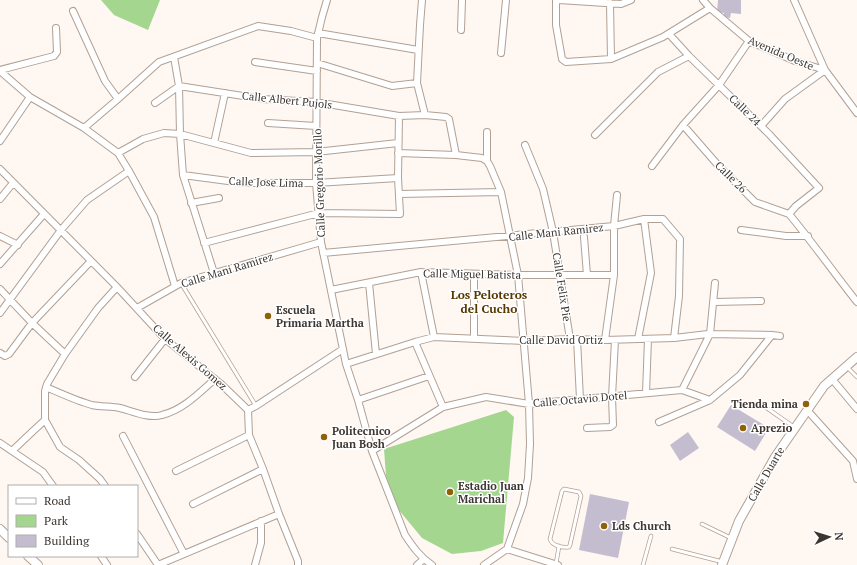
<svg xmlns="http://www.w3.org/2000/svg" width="857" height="565" viewBox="0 0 857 565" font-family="'PT Serif',serif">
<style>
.green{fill:#a4d690}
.building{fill:#c4bdd0}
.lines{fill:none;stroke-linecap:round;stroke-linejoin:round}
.service-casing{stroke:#b1a094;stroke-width:4.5}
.minor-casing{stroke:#b1a094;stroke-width:8}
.tertiary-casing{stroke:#b1a094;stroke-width:10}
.service{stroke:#fff;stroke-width:3}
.minor{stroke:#fff;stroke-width:6}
.tertiary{stroke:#fff;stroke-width:8}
.poi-dot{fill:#8f610b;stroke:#fff;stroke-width:1.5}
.labels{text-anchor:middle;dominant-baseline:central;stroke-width:3;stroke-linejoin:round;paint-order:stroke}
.street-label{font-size:11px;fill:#3c3530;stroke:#fff}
.poi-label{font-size:11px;font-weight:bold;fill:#3c3530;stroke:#fff;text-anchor:start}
.neighbourhood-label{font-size:12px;font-weight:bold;fill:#593900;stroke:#fff}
</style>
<rect width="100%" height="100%" fill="#fff7f2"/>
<path class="green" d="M101,0h59l-12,30 -34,-15z
M506,410l8,7 -11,126 -22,8 -29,3 -30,-16 -24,-29 -12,-33 -2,-27z"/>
<path class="building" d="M718,0h23v14l-10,-1 -1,5 -6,-1v-4l-7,-1z
M731,405l38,23 -14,23 -38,-24z
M688,432l11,16 -19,13 -10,-16z
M590,494l39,8 -11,56 -39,-8z"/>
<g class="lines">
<defs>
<path id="service" d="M181,283l75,123
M847,367l10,10
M761,404l33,23
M564,489l15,3 2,4 -11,49 -1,2c-6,1 -17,-1 -19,-8l12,-48z
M702,524l29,14
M672,549l51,13
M556,564l3,-18
M643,565l8,-29"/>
<path id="minor" d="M327,0l-5,17 -5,21 -1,145 5,59 25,122 12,36 14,51 33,84c8,12 15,22 27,30
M422,0l-2,25 -3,58 8,32 21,2 3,2 7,36
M556,0v25l6,34 4,3 45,-3 52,-22 47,-29
M559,0l62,4 10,-4
M703,0l7,8 39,33 46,20 30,9
M794,0l31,70 32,43
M610,3l1,56
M73,11l32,70 13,18
M461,30l1,-30
M318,33l100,17
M669,34l20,22 80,78 50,54 -23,18 -7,8
M501,53l5,-53
M174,57l5,29 1,48 3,41 31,98
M255,62l62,9
M317,63l75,23 25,-3
M0,70l54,-14 3,-4 -1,-24
M0,71l30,26 54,31 34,25 11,18 25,46 21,69
M155,103l24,-17 83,13 54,3 83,14 26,-1
M268,123l48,3
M683,125l34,39 38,38 34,12
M761,126l24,-27 40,-29
M84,128l34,-29 41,-37 99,-36 33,5 26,7
M487,132v29
M595,135l63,-63 31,-16
M0,141l30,-44
M214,143l11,-50
M525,145l18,44 10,43 17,107
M118,153l25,-14 21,-6 16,1 71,19 65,-1 82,-9
M398,153l58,2 26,3 5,3 3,5 11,26 17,83 11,129 1,40 -2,34 -5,26 -16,45
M652,166l31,-41 36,-40 30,-44
M0,169l117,118 48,52 55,44 28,27 1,25 14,34 16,45 19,47v4
M183,175l60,8h73l82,-5
M399,194l102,-2
M0,199l13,-16
M191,203l28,-5
M789,214c24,29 45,59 68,88
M741,230l45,6h22
M0,236l18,9
M584,237l3,38
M204,243l115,-30 81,1 -2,-36 1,-62
M323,253l291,-27 30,-7h19l17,20 -1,57 -5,42
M0,264l44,-50
M421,272l13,65
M474,274v65
M369,283l7,71
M0,289l32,34 33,31
M331,290l90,-18 97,3h96
M714,302l47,-1
M137,308l44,-25 140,-41
M0,313l61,-83 26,-30 42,-29
M577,339l3,60
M638,339l13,-66 -7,-54
M605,340l9,-65v-49l3,-31
M415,342l28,65
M0,353l5,3 4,-2 23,-31 59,-62
M346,364l69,-22 19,-5 90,4 46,-2 35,1 69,-2 34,-4 64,1 8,1
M135,377l30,-38
M832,379l25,30
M46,387c14,6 31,14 46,18 9,2 19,1 28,3 12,3 29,11 42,7 21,-5 37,-22 53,-36
M682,390l28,-56 5,-51
M646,393l2,-54
M358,400l71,-24
M248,410l8,-4 87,-57
M807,410l46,51 4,18
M659,422l51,-22 30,-25 32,-40
M587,428l23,-1 3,-2 -1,-28 3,-57
M123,436l61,118
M0,443l43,29 10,14
M12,451l20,-19 13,-12
M372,451l71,-44 43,-10 43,7 153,-14 28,10
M176,471l73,-36
M105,486l-5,-7 -21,-19 -19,-13 -15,-27v-29l2,-7 18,-30 33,-46 19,-21
M193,504l70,-35
M137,534l21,31
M507,549l51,16
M101,556l6,9
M158,565l121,-51
M255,565l6,-22v-22
M417,565l7,-6
M484,565l23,-16"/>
<path id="tertiary" d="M0,529l9,9
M28,556l10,9
M722,565l17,-44 36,-64 49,-71 33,-29"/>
</defs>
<use href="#service" class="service-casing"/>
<use href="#minor" class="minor-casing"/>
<use href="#tertiary" class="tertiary-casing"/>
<use href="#service" class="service"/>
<use href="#minor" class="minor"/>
<use href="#tertiary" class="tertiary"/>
</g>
<g class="poi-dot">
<circle cx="268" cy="316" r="4"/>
<circle cx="806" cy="404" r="4"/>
<circle cx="743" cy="428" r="4"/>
<circle cx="324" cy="437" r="4"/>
<circle cx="450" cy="492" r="4"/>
<circle cx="604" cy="526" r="4"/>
</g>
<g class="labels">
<g class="street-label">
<text transform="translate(781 53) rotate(23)">Avenida Oeste</text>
<text transform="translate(287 100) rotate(6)">Calle Albert Pujols</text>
<text transform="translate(745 110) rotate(44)">Calle 24</text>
<text transform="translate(731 177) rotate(45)">Calle 26</text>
<text transform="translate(266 182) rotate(2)">Calle Jose Lima</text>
<text transform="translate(319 183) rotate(-92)">Calle Gregorio Morillo</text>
<text transform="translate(556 232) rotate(-6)">Calle Mani Ramirez</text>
<text transform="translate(227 270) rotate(-17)">Calle Mani Ramirez</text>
<text transform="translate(472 274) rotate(1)">Calle Miguel Batista</text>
<text transform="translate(562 287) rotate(81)">Calle Felix Pie</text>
<text x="561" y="340">Calle David Ortiz</text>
<text transform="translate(190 357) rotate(41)">Calle Alexis Gomez</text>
<text transform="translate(580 399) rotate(-5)">Calle Octavio Dotel</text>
<text transform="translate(766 474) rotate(-60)">Calle Duarte</text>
</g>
<g class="poi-label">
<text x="276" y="310">Escuela<tspan x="276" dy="13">Primaria Martha</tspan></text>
<text x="798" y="404" text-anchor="end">Tienda mina</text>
<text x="751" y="428">Aprezio</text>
<text x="332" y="431">Politecnico<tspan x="332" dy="13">Juan Bosh</tspan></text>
<text x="458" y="486">Estadio Juan<tspan x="458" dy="13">Marichal</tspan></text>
<text x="612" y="526">Lds Church</text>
</g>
<g class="neighbourhood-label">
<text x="489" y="294">Los Peloteros<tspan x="489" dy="14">del Cucho</tspan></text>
</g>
</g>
<rect x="8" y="485" width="130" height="72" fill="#ffffff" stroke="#b1aeac"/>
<rect x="16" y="498" width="20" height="6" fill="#ffffff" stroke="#b1aeac"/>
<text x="44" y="505" font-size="12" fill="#3c3530">Road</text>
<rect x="16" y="515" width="20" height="12" fill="#a4d690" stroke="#b1aeac"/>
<text x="44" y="525" font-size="12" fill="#3c3530">Park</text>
<rect x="16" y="535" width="20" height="12" fill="#c4bdd0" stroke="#b1aeac"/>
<text x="44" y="545" font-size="12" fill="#3c3530">Building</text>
<g transform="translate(829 537) rotate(86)" stroke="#ffffff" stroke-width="3" paint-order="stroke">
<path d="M0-3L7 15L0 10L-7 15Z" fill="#3c3530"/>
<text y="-6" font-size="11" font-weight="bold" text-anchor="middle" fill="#3c3530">N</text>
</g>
</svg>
